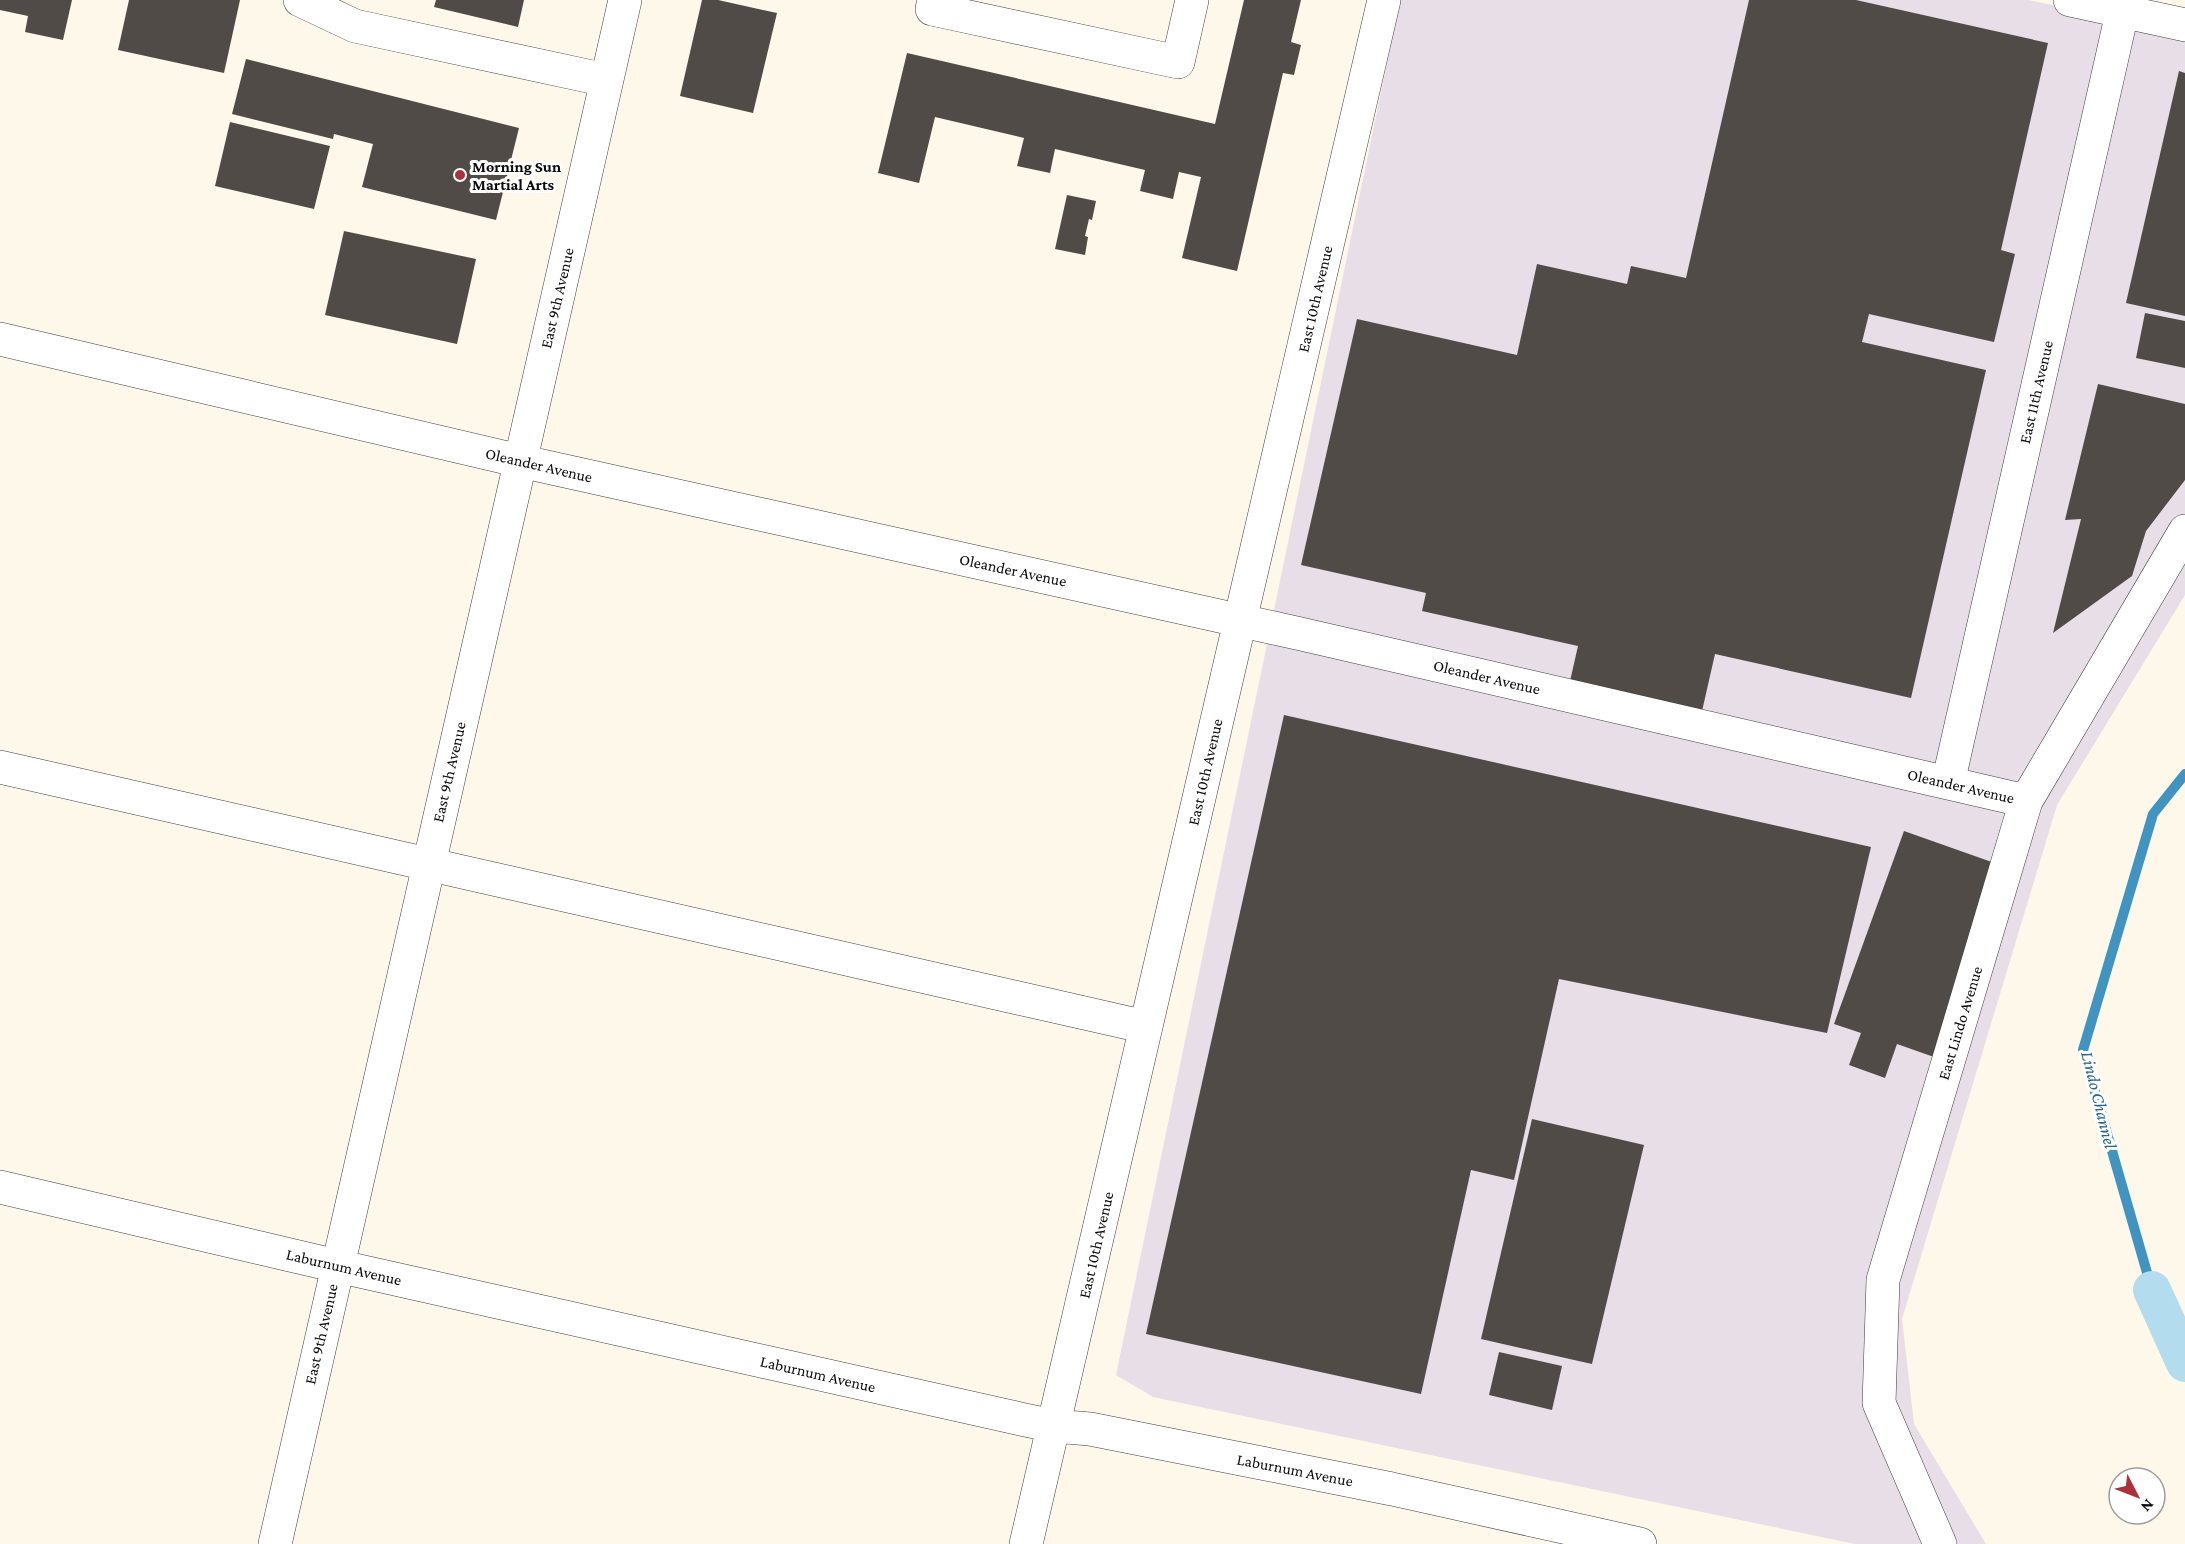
<svg xmlns="http://www.w3.org/2000/svg" width="2185" height="1544" viewBox="0 0 2185 1544" font-family="'Crimson Pro',serif">
<style>
.industrial{fill:#e7dee8}
.lines{fill:none;stroke-linecap:round;stroke-linejoin:round}
.stream{stroke:#4194bf;stroke-width:10}
.canal{stroke:#b3dcef;stroke-width:38}
.building{fill:#514b47}
.minor-casing{stroke:#3d3d3d;stroke-width:34}
.minor{stroke:#fff;stroke-width:33}
.poi-dot{fill:#ab313d;stroke:#fff;stroke-width:2}
.labels{text-anchor:middle;dominant-baseline:central;stroke-width:6;stroke-linejoin:round;paint-order:stroke}
.poi-label{font-size:16px;font-weight:bold;fill:#0a0a0a;stroke:#fff;text-anchor:start}
.street-label{font-size:16px;fill:#0a0a0a;stroke:#fff}
.water-label{font-size:18px;font-style:italic;fill:#21648e;stroke:#fff}
</style>
<rect width="100%" height="100%" fill="#fdf8e9"/>
<path class="industrial" d="M1400,0h628l157,33v562l-128,210 -155,514 12,105 72,120h-131l-702,-147 -37,-22z"/>
<g class="lines">
<path class="stream" d="M2152,1290l-69,-240 70,-236 32,-40"/>
<path class="canal" d="M2152,1290l33,73"/>
</g>
<path class="building" d="M0,0h72l-9,40 -38,-8 3,-16 -28,-6z
M129,0h111l-16,73 -106,-23z
M436,0h88l-6,27 -84,-20z
M702,0h16l59,13 -24,100 -73,-17z
M1244,0h57l-10,42 10,3 -7,30 -11,-2 -46,198 -55,-13 19,-81 -22,-5 -6,27 -33,-8 5,-21 -90,-21 -5,24 -33,-7 7,-28 -89,-21 -16,66 -41,-10 29,-120 308,71z
M1749,0h107l192,43 -47,207 14,4 -21,88 -125,-28 -7,28 124,28 -75,328 -196,-44 -15,66 -132,-30 10,-44 -156,-35 4,-18 -125,-28 56,-246 160,36 20,-91 90,20 4,-18 55,12z
M246,59l273,69 -23,92 -134,-33 11,-43 -39,-10 -1,5 -101,-25z
M2179,71l6,2v243l-59,-13z
M230,122l100,24 -16,63 -99,-23z
M1067,195l29,6 -4,19 -3,-1 -4,17 3,1 -3,18 -30,-6z
M344,231l132,28 -19,85 -132,-29z
M2145,313l40,8v47l-49,-10z
M2098,384l87,20v76l-39,51 -14,45 -79,57 28,-114 -16,1z
M1284,715l587,132 -44,186 -268,-54 -45,201 -43,-10 -50,224 -275,-60z
M1904,831l99,35 -69,191 -37,-13 -12,34 -36,-13 12,-32 -27,-9z
M1532,1119l112,26 -52,219 -111,-25z
M1499,1352l63,14 -10,44 -63,-15z"/>
<g class="lines">
<defs>
<path id="minor" d="M300,0l55,26 251,54
M934,0l-2,9 246,53 14,-62
M2070,0l115,25
M0,339l520,122 781,173 725,167
M0,767l1146,260
M1948,783l177,-783
M0,1187l337,79 688,154 29,6 36,3 302,60 248,55
M275,1544l350,-1544
M1026,1544l358,-1544
M1940,1544l-61,-141 4,-123 143,-479 159,-270"/>
</defs>
<use href="#minor" class="minor-casing"/>
<use href="#minor" class="minor"/>
</g>
<circle class="poi-dot" cx="460" cy="175" r="6"/>
<g class="labels">
<g class="poi-label">
<text x="472" y="166">Morning Sun<tspan x="472" dy="18">Martial Arts</tspan></text>
</g>
<g class="street-label">
<text transform="translate(557 298) rotate(-77)">East 9th Avenue</text>
<text transform="translate(1315 299) rotate(-77)">East 10th Avenue</text>
<text transform="translate(2036 392) rotate(-77)">East 11th Avenue</text>
<text transform="translate(539 465) rotate(13)">Oleander Avenue</text>
<text transform="translate(1013 570) rotate(12)">Oleander Avenue</text>
<text transform="translate(1487 677) rotate(13)">Oleander Avenue</text>
<text transform="translate(449 772) rotate(-77)">East 9th Avenue</text>
<text transform="translate(1205 772) rotate(-77)">East 10th Avenue</text>
<text transform="translate(1961 786) rotate(13)">Oleander Avenue</text>
<text transform="translate(1960 1023) rotate(-73)">East Lindo Avenue</text>
<text transform="translate(1096 1245) rotate(-77)">East 10th Avenue</text>
<text transform="translate(344 1267) rotate(13)">Laburnum Avenue</text>
<text transform="translate(321 1334) rotate(-77)">East 9th Avenue</text>
<text transform="translate(818 1374) rotate(13)">Laburnum Avenue</text>
<text transform="translate(1295 1470) rotate(11)">Laburnum Avenue</text>
</g>
<g class="water-label">
<text transform="translate(2099 1100) rotate(76)">Lindo Channel</text>
</g>
</g>
<g transform="translate(2137 1496) rotate(132)"><circle r="28" fill="#ffffff" stroke="#9d9d9d" stroke-width="1.5"/>
<path d="M0-4.5L10 22L0 15L-10 22Z" fill="#ab313d"/>
<text y="-9" font-size="16" font-weight="bold" text-anchor="middle" fill="#0a0a0a">N</text>
</g>
</svg>
